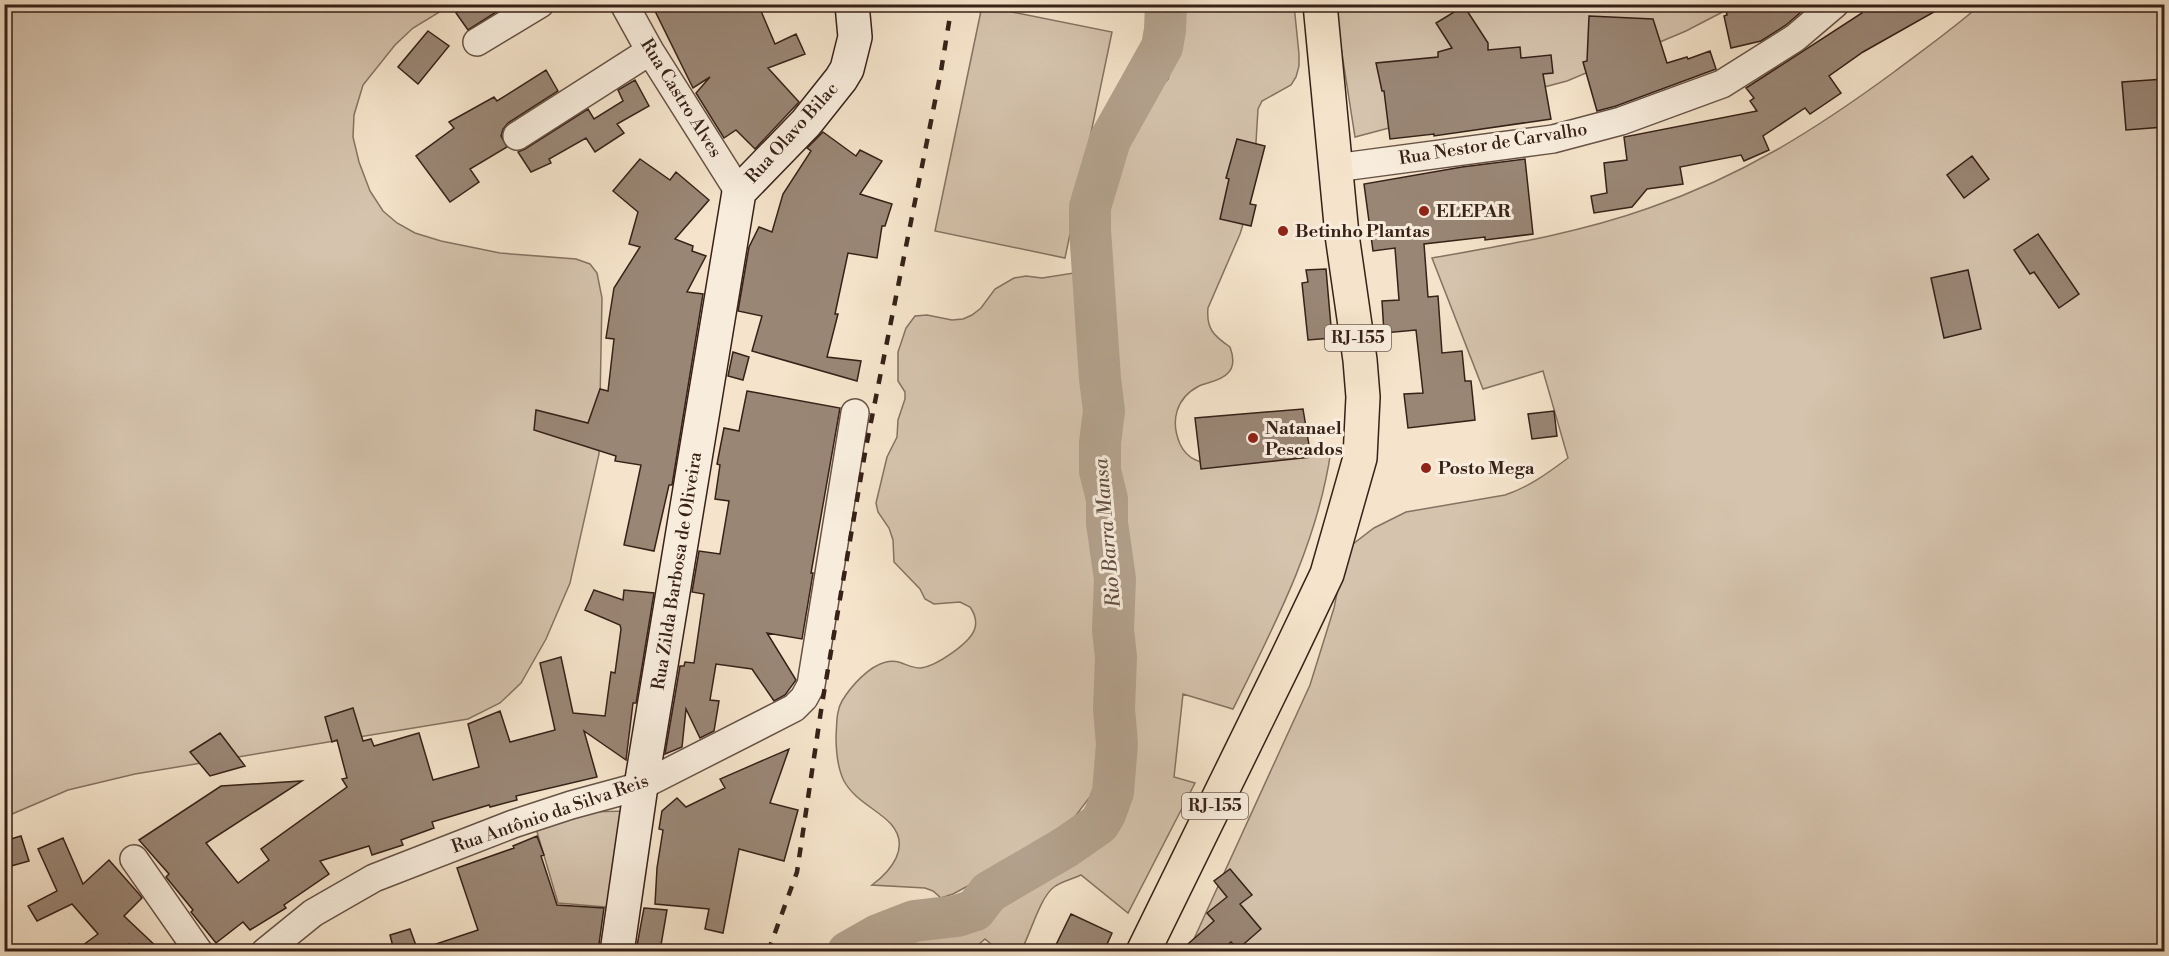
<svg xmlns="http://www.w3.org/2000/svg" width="2169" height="956" viewBox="0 0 2169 956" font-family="'Libre Bodoni',serif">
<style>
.green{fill:#d5c3ad;stroke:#867262;stroke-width:1.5}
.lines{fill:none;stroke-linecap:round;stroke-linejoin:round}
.river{stroke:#b4a28e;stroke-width:42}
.building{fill:#9a8675;stroke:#372118;stroke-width:1.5}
.street-casing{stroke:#665245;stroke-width:30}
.secondary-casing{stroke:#372118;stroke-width:36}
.primary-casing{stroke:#372118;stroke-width:36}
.street{stroke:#f8eddd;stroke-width:27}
.secondary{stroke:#f8eddd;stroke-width:33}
.primary{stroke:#f5e4cb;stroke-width:33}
.rail{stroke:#372118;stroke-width:4.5;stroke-dasharray:10 10;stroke-linecap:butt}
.poi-dot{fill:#8f2418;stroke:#f8eddd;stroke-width:2}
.labels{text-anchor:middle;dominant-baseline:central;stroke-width:6;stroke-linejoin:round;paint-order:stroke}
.shield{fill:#f8eddd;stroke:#715e53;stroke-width:1.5}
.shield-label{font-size:16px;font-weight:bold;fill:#372118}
.street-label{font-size:18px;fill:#372118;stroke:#f8eddd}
.poi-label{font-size:18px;font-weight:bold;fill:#372118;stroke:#f8eddd;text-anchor:start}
.water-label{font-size:20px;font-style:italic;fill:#634e41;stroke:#f8eddd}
</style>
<rect width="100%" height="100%" fill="#f5e4cb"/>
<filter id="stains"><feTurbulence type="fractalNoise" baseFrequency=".00333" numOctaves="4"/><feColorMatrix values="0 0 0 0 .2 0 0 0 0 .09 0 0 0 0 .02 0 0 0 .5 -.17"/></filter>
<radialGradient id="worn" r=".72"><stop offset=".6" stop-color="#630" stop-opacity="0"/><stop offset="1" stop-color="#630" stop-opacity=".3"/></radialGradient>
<path class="green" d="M4,5h447l-38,23 -18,17 -32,40 -9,30 -1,22 6,25 11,29 13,20 14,12 18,10 26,8 59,12 76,6 14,5 7,9 5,25 -3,156 -29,129 -24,56 -25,44 -21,20 -32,16 -333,55 -67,16 -63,27z
M1186,5h108l5,49v12l-3,11 -5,8 -29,16 -4,8 -3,50 -10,59 -5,16 -32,74c-2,21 6,28 22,39 3,8 5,19 -2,26 -7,8 -20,9 -29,13 -23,12 -29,35 -19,58 8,17 21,19 38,20l113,-14c-13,93 -57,176 -98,259l-50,-15 -9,83 21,6 -67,130 -47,-38c-8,4 -19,6 -27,12 -14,10 -24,48 -33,64h-22l-14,-12 -14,12 -104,1 32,-15 27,-5 56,-3 6,-5 1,-24 8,-7 48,-26 60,-41 15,-26 3,-18v-190l-3,-71 -4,-43 -5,-19 1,-41 -8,-184 2,-30 18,-69 13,-24 31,-32 16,-57z
M1336,5h400l-50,26 -119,50 -212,56 -17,-109z
M1980,5h184v946l-976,1 122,-267 24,-77 7,-35 12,-29 21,-16 32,-16 99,-17c24,-8 43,-22 63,-37l-25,-87 -60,18 -51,-131c74,-13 147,-25 217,-50 93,-32 166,-78 245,-136 29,-22 59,-43 86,-67z
M982,6l130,26 -47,226 -130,-27z
M1080,272l13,134 1,58 13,113 -3,46 1,116 -3,30 -6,20 -32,42 -37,23 -74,40 -12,4 -8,-7 -8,-3 -53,-3c19,-14 39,-38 19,-61 -14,-15 -36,-23 -47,-43 -7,-14 -8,-30 -8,-45 1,-12 0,-25 6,-35 9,-15 27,-35 44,-39 13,-4 23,7 35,6 15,-2 50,-25 54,-40 2,-8 0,-14 -5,-21l-10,-5 -26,2 -9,-5 -5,-10 -26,-27 -1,-22 -4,-12 -11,-16 -2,-9 11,-46 10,-20 1,-17 7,-21v-7l-7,-11v-29l8,-24 9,-12 12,-1 25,5 11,-1 9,-4 9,-7 14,-19 19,-11 12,-2 16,2z
M628,811l-10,97 -60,-5 -23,-78 49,-13z"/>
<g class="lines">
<path class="river" d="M848,952l30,-17 36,-14 43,-5 18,-6 14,-18 77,-45 33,-23 6,-10 8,-22 4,-48 -3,-35 2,-52 -3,-27 2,-51 -8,-56v-24l-7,-28v-28l4,-32 -4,-32 -10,-150v-22l20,-67 52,-93 3,-17 1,-26"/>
</g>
<path class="building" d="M472,4h37l-41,26 -12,-17z
M669,4h89l17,40 21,-10 9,20 -37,14 31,34 -44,47 -19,-19 -12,8 -28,-45 14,-16 -17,11 -38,-77z
M1725,4h72l4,8 -15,13 -25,16 -30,7 -7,-32 3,-1z
M1856,4h92l-85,48 -34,24 12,17 -31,21 -5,-6 -42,28 6,14 -25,11 -3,-6 -61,12 3,17 -36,5 -15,18 -38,6 -3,-17 16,-3 -3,-30 23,-3 -3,-23 133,-26 -7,-10 4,-3 -8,-10 116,-75z
M1464,6l24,37v7l32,-3 1,11 30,-3 2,18 -10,1 8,45 -117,17v-2l-44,5 -6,-48h-2l-6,-28 62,-6v-5l14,-4 -16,-25z
M1589,16l64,3 14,44 20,-6 1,2 22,-8 6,18 -100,37 -19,5 -14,-49 4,-1z
M428,31l21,15 -31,38 -20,-17z
M546,70l12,21 -50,32 -5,6 -2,7 6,11 -37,22 9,13 -29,20 -34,-46 38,-28 -5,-6 45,-25 3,4z
M2164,79v48l-38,3 -4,-48z
M635,80l14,26 -32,18 7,9 -29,19 -9,-14 -37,21 2,4 -20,9 -13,-20 7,-3 63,-40 6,10 29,-18 -5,-11z
M823,132l33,24 4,-6 22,11 -22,33 32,10 -7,22h-3l-5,32 -29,-5 -13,61h3l-11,43 34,4 -4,20 -105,-30 10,-35 -24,-5 11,-64 10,-20 13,5 11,-38 28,-43 -4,-3z
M1237,139l28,7 -15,58 6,1 -5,21 -31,-7 9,-40 -3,-1z
M1972,156l17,23 -25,19 -17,-23z
M640,159l30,21 6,-8 33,28 -34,39 18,7 -1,5 14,5 -19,36 16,2 -31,191h-3l-15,66 -30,-6 17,-80 -26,-4 1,-5 -82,-26 2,-20 52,13 12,-34 8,2 6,-52 -8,-1 8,-50 26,-41 -11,-3 9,-32 -25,-21z
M1525,159l8,75 -48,6v-3l-61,7 4,53 10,-1 4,57 20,-2 3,30h6l4,39 -67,8 -4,-34 19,-1 -7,-63 -32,3 -2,-32 17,-1 -4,-52 -22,3 -9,-67 98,-17z
M2038,234l41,60 -20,14 -25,-36 -4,2 -16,-24z
M1326,269l6,69 -24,2 -6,-57 6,-1 -2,-12z
M1968,270l13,59 -37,9 -13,-60z
M733,352l16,5 -6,23 -15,-4z
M747,391l93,17 -29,165h2l-11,66 -35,-6 29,47 -11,15 -11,6 -22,-32 -36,-5 -6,36 9,1 -5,30 -14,7 -14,-29 -4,38 -17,7 15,-88h4l1,-4 9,1 10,-69 -12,-2 7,-41 21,3 9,-53 -14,-2 5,-34 -3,-1 7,-36 15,3z
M1303,409l8,48 -110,12 -6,-51z
M1554,411l3,25 -25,3 -4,-25z
M594,590l29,10 1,-10 30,3 -18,110h-3l-7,57 -42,-29 13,46 -81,19 1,4 -27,7 -1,-2 -57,17 2,6 -33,12 2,5 -31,10 -3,-9 -49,15 9,13 -45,31 2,3 -36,22 -7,-8 -27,21 -25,-31 2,-2 -27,-33 3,-3 -30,-34 82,-54 81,-5 -96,62 32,40 31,-23 -8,-11 86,-62 -5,-8 5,-1 -10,-38 -5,2 -7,-25 28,-9 10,33 8,-2 3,7 45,-13 14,47 46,-13 -11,-43 32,-13 10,31 45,-12 -15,-67 21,-6 12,56 32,3 6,-44 4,1 6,-44 -1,-4 -35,-15z
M220,733l25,33 -35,10 -20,-24z
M789,749l-19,54 28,7 -14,51 -45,-12 -16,84 -18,-4 4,-20 -54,-5 2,-36 6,-38 -4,-1 3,-18 15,-13 9,9 39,-19 -5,-9z
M21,836l8,25 -25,7v-27z
M537,836l7,19 -3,1 16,49 47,3 -6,43h-174v-3l54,-18 -21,-62 57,-20 -1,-2z
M63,838l20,46 26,-24 30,34 3,4 -18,18 37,35h-22l-10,-7 -9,7h-45l23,-17 -26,-30 -35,17 -9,-15 29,-15 -19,-42z
M1230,869l22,26 -12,9 21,25 -23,20 -7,-7 -10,9h-41l34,-30 -7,-8 20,-16 -13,-16z
M644,908l23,2 -7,41h-24z
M1071,914l41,19 -8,18h-51z
M410,929l8,22h-24l-4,-16z"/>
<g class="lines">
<defs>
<path id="street" d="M624,4l26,47 89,141
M477,42l63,-38
M517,136l133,-85
M1335,168l218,-29 68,-18 101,-37 73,-46 40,-34
M134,859l65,93
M265,952l48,-39 61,-35 139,-54 58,-19 70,-19 153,-78 10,-10 7,-13 44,-272"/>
<path id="secondary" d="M617,952l24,-166 98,-594 67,-69 35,-44 6,-10 8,-32 -3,-33"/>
<path id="primary" d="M1143,952l143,-292 41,-86 33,-116 3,-61 -3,-37 -18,-125 -22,-231"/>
</defs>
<use href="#street" class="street-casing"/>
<use href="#secondary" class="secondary-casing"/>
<use href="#primary" class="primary-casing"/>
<use href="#street" class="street"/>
<use href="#secondary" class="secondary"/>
<use href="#primary" class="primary"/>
<path class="rail" d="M768,952l29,-80 25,-168 44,-257 75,-376 11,-67"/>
</g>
<g class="poi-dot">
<circle cx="1424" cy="211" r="6"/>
<circle cx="1283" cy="231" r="6"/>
<circle cx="1253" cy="438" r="6"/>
<circle cx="1426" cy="468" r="6"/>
</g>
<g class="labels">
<g class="shield">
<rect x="1325" y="325" width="66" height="26" rx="4.5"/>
<rect x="1182" y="793" width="66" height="26" rx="4.5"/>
</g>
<g class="shield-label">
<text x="1358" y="338">RJ-155</text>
<text x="1215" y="806">RJ-155</text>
</g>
<g class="street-label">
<text transform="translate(681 98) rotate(58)">Rua Castro Alves</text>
<text transform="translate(792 133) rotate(-48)">Rua Olavo Bilac</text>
<text transform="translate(1493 144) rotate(-9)">Rua Nestor de Carvalho</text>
<text transform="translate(677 571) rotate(-81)">Rua Zilda Barbosa de Oliveira</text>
<text transform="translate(550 814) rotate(-19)">Rua Antônio da Silva Reis</text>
</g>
<g class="poi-label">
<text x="1436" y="211">ELEPAR</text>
<text x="1295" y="231">Betinho Plantas</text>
<text x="1265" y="428">Natanael<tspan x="1265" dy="21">Pescados</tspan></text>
<text x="1438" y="468">Posto Mega</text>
</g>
<g class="water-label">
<text transform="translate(1108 533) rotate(-95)">Rio Barra Mansa</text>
</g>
</g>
<rect width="2169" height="956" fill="none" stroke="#f5e4cb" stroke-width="24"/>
<rect x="6" y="6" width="2157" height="944" fill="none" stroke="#372118" stroke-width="3"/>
<rect x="12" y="12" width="2145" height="932" fill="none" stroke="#372118" stroke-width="1.5"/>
<rect width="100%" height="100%" filter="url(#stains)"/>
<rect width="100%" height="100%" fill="url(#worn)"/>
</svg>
